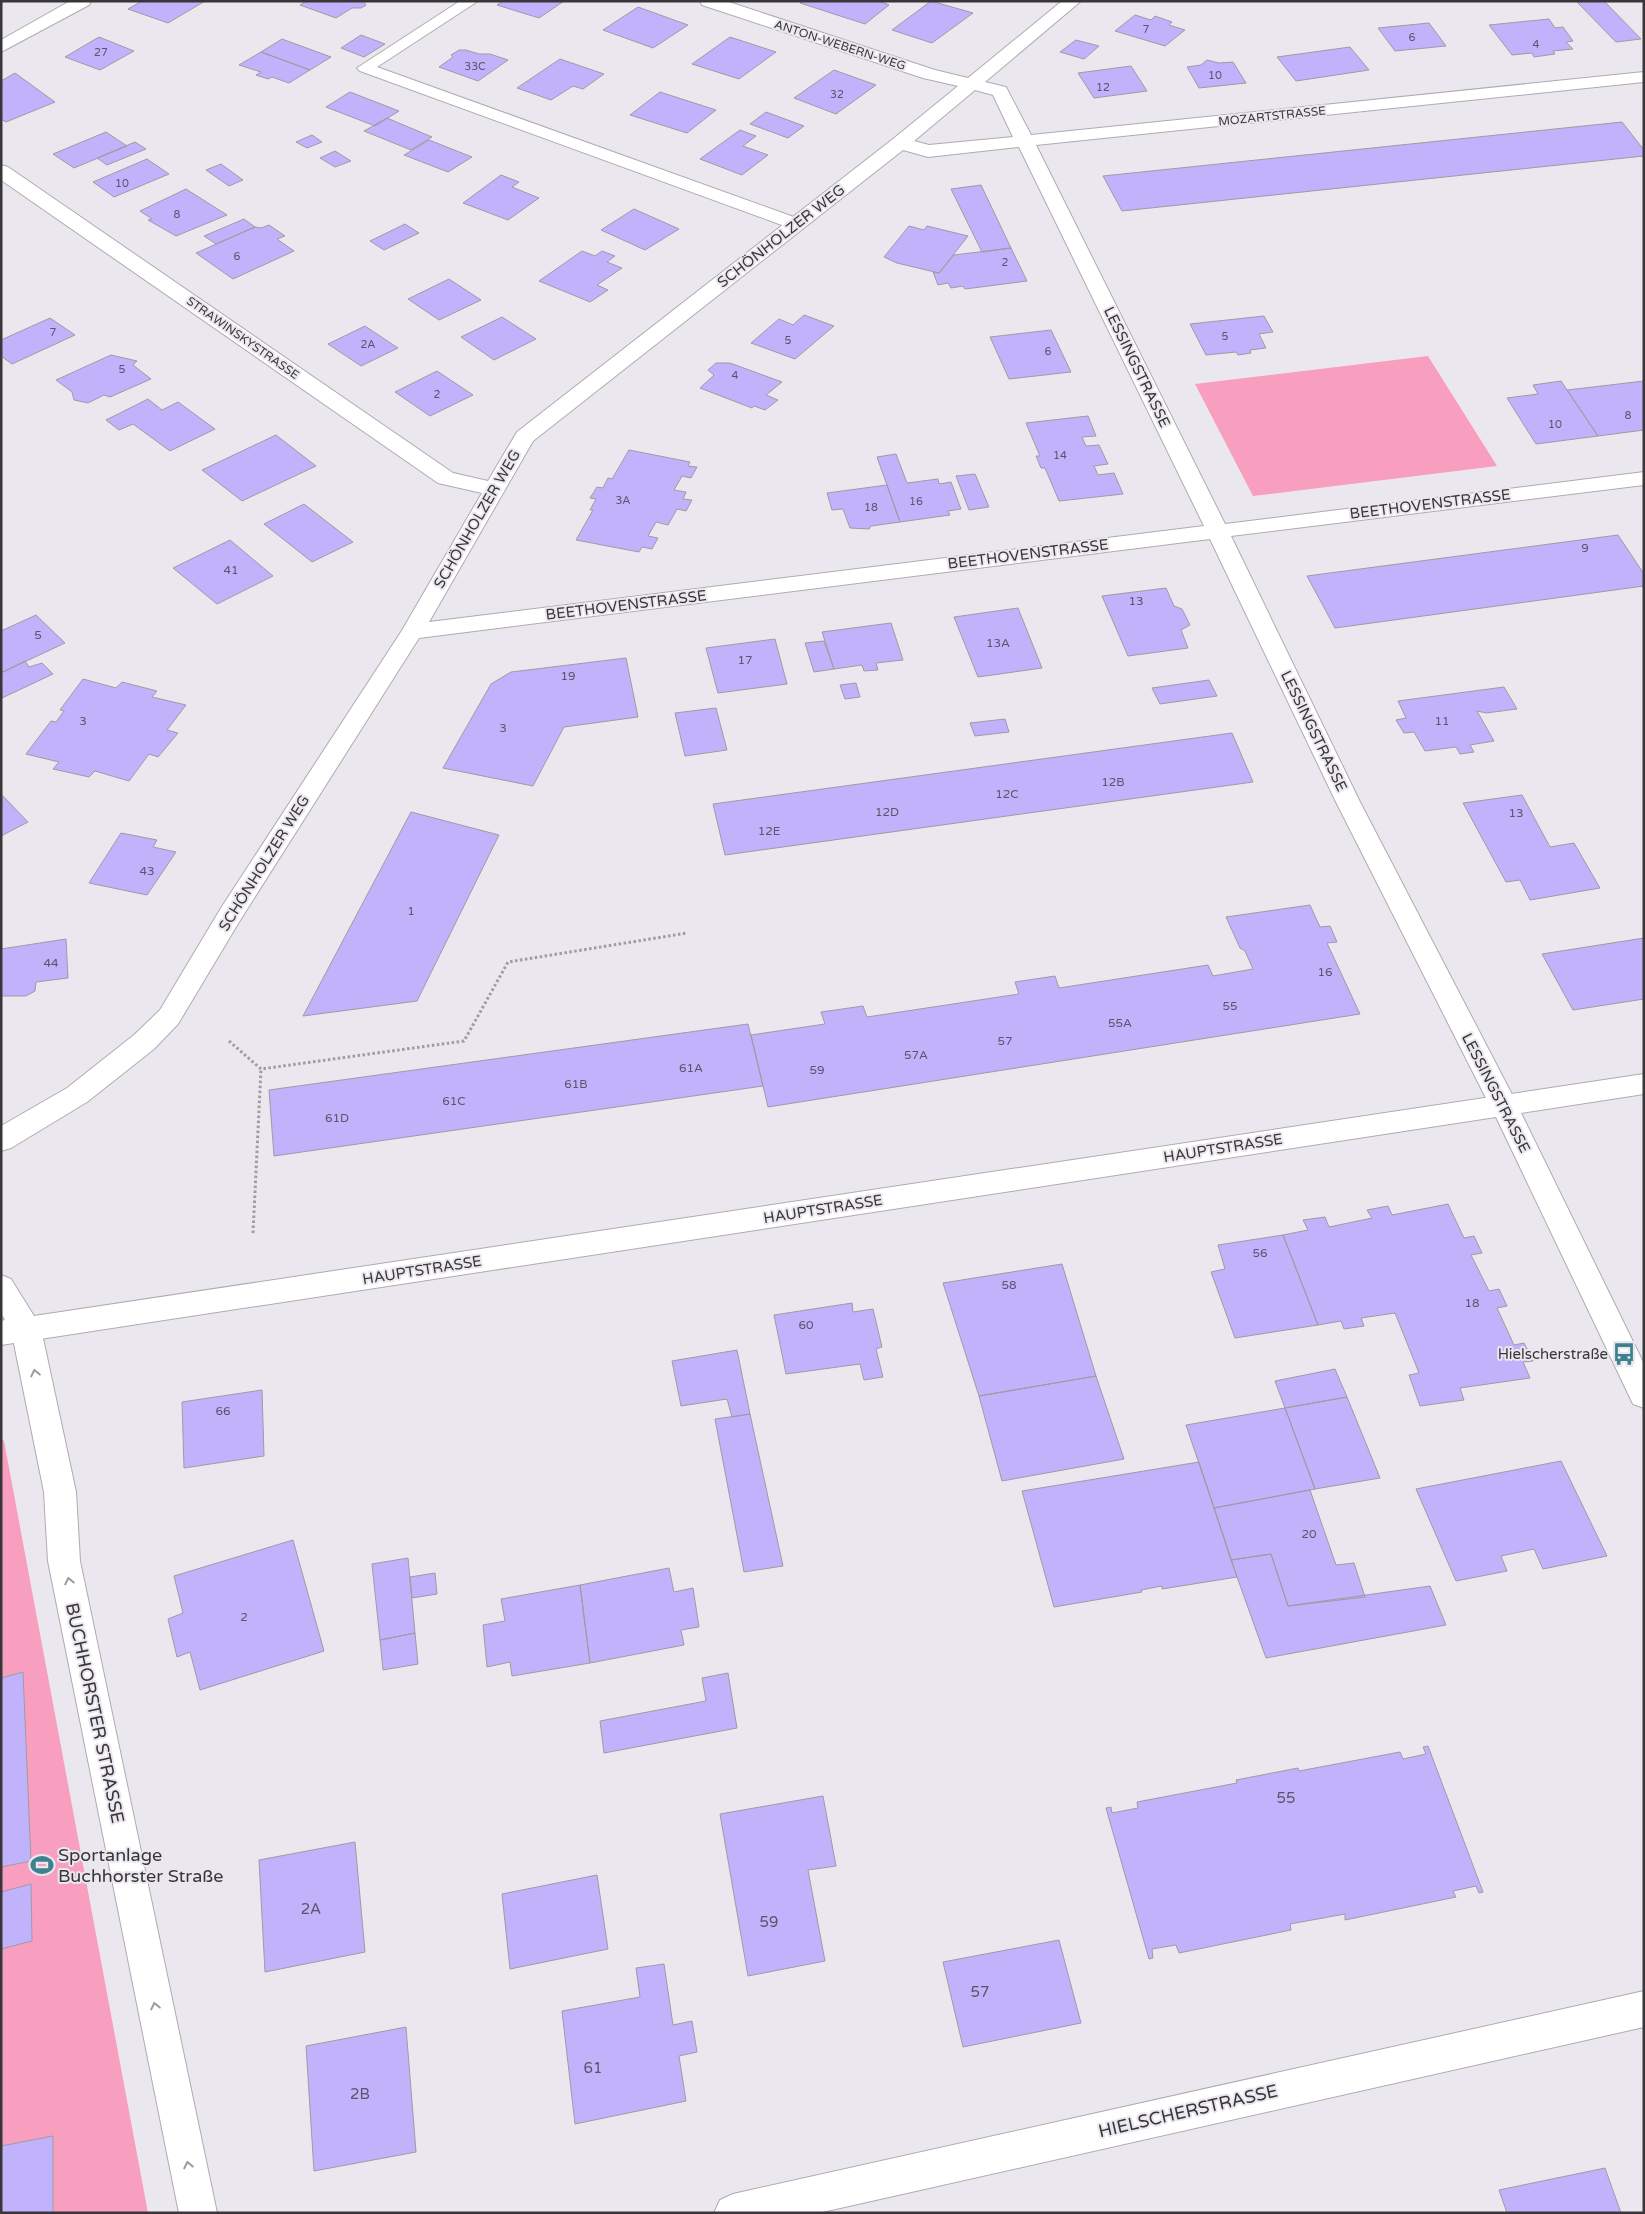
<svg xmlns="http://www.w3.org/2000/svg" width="1645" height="2214" viewBox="0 0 1645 2214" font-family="'Varela Round',sans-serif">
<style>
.green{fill:#f89ebf}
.building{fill:#c0b2fb;stroke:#9d9ca3}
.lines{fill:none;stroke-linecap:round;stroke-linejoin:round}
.lane-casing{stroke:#afabb2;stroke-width:2}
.street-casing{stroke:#afabb2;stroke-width:2}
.secondary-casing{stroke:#afabb2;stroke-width:2}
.path{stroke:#9f9ca1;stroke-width:3;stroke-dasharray:2.5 2.5;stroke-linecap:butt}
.lane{fill:#fff;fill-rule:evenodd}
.street{fill:#fff;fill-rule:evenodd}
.secondary{fill:#fff;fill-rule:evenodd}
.oneway{stroke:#9c9a9c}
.labels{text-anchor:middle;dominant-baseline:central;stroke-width:4;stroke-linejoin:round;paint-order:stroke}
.far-number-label{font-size:11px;fill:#5a556a}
.far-street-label{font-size:12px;fill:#383639;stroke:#ebe7ee}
.number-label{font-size:12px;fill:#5a556a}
.street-label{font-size:15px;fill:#383639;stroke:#ebe7ee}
.poi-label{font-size:15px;fill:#383639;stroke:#ebe7ee;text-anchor:end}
.near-number-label{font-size:15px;fill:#5a556a}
.near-street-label{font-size:18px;fill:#383639;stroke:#ebe7ee}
.near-poi-label{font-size:18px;fill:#383639;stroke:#ebe7ee;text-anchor:start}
</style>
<rect width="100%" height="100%" fill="#ebe7ee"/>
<path class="green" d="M1428,356l69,110 -244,30 -58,-112z
M1,1438l3,3 144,772h-147z"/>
<path class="building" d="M142,1h63l-37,22 -40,-14z
M306,1h57l3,4 -5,3h-9l-16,10 -36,-13z
M503,1h61l-25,17 -42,-13z
M802,1h77l10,4 -24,19 -65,-21z
M931,1l42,12 -41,30 -40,-13z
M1576,1h28l37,38 -25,3z
M638,7l50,18 -35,23 -50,-18z
M1135,15l16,5 4,-4 17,6 -3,3 16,5 -20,16 -50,-15z
M1549,19l6,9 8,-1 10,14 -7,1 7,7 -20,2 2,3 -21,3 -2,-4 -20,2 -23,-30z
M1429,23l17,23 -51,5 -17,-23z
M361,35l24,9 -21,13 -23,-9z
M99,37l35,14 -34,19 -35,-13z
M730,37l46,15 -37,27 -47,-15z
M282,39l49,18 -21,13 -49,-18z
M1076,40l23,6 -15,13 -24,-7z
M1350,47l19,23 -73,11 -19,-24z
M459,50h7l13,4h11l18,6 -30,21 -39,-14 14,-10 -2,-2z
M261,52l49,18 -21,13 -17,-6 -4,2 -12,-4 5,-3 -22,-7z
M560,59l44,15 -21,15 -10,-3 -22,14 -34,-12z
M1207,60l12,3 14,-1 13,21 -47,5 -12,-21 14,-2z
M1131,66l16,25 -53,7 -16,-25z
M834,70l42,15 -40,29 -42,-16z
M15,73l40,29 -49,20 -5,-3v-38z
M350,92l49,19 -24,15 -49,-19z
M660,92l56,18 -29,23 -57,-18z
M766,112l38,14 -16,12 -38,-14z
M387,118l45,19 -21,13 -47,-19z
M1622,122l22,28v6l-522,55 -19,-35z
M740,130l16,6 -13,10 25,9 -26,20 -42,-16z
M106,132l21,14 -53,22 -21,-14z
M312,135l10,7 -15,6 -11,-6z
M429,140l43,17 -24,15 -44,-17z
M135,142l11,7 -39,16 -10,-7z
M335,151l16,10 -16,6 -15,-9z
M147,159l22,15 -55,23 -21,-15z
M221,164l22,16 -14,6 -23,-16z
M501,175l18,7 -7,5 27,11 -31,22 -45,-17z
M981,185l30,63 -29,4 -31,-63z
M186,189l41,26 -51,21 -28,-16 4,-1 -12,-8z
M634,209l45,20 -34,21 -44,-20z
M244,219l11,8 -39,17 -12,-8z
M405,224l14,9 -35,17 -14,-9z
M269,225l16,11 -8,3 17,12 -61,28 -37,-26 59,-26 6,1z
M909,226l15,4 3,-4 41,10 -29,37 -42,-10 -13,-6z
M1011,248l16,33 -62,8 -2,-3 -12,2 -3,-5 -10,2 -5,-13 6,1 15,-18z
M582,251l13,5 7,-5 13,5 -8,6 15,6 -25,17 11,5 -18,12 -51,-21z
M449,279l32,21 -42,20 -31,-21z
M804,315l30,11 -39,33 -44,-16 28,-24 14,6z
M1264,316l9,16 -14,2 7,14 -16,2 1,3 -13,2 -2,-3 -30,3 -16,-31z
M502,317l34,22 -42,21 -33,-23z
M50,318l25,17 -63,29 -11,-8v-16z
M365,326l33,22 -37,18 -33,-22z
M1051,330l20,42 -62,7 -19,-42z
M111,355l26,6 -4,4 18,14 -41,18 -6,-2 -16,8 -14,-3 -2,-8 -16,-12z
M716,363h14l52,19 -16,13 12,5 -13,10 -11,-4 -2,2 -52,-20 14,-13 -6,-5z
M437,371l36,24 -43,21 -35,-24z
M1561,381l37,55 -62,8 -29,-46 31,-4 -5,-9z
M1644,381v49l-46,6 -31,-46z
M148,399l14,11 16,-8 37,27 -45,22 -37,-27 -14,6 -13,-10z
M1088,416l8,20 -14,1 4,9 13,-1 9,19 -14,2 4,9 16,-2 9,21 -64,7 -14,-33h-4l-5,-12h4l-14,-33z
M276,435l40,31 -74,35 -40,-31z
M629,450l61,12 -2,4 9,1 -6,11 -9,-2 -8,14 12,2 -3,7 9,1 -6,11 -9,-2 -9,16 -12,-3 -8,14 10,2 -6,11 -10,-2 -3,5 -63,-12 17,-30h-3l6,-11 -6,-1 7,-11 6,1 5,-10 4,1z
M896,454l11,29 31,-4 1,5 12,-2 10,27 -13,2 2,4 -50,7 -23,-65z
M975,474l14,33 -20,3 -13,-34z
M887,485l13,37 -29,4 -2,3 -19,-1 -7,-19 -11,1 -5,-17z
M304,504l49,38 -41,20 -48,-38z
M1618,535l26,39v12l-309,42 -28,-52z
M230,540l43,36 -56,28 -44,-36z
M1166,588l8,18 8,3 8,16 -9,5 7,18 -60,8 -26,-60z
M1018,608l24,60 -64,9 -24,-60z
M36,615l29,28 -62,29 -2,-2v-39z
M891,623l12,37 -27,3 2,7 -14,1 -2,-6 -28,4 -12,-37z
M775,639l12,45 -69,9 -12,-45z
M824,641l10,28 -20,3 -9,-29z
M626,658l12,59 -74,10 -31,59 -90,-18 48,-84 20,-12z
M25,661l4,6 13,-4 11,11 -51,24 -1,-25z
M83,679l33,9 6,-6 35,9 -5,6 34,8 -19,25 11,3 -20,24 -9,-3 -20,27 -34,-10 -6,6 -36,-8 6,-7 -33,-8 25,-33 5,1 8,-11 -4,-1z
M1209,680l8,16 -57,8 -8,-16z
M856,683l4,14 -15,2 -5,-14z
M1504,687l13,22 -31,4 -9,-2 17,30 -24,4 4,7 -14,2 -4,-7 -31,4 -11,-19 -10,1 -8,-13 10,-2 -8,-17z
M716,708l11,42 -42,6 -10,-43z
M1005,719l4,13 -34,4 -5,-13z
M1232,733l21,49 -528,73 -12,-51z
M1,794l27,28 -27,14z
M1522,795l28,52 24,-4 26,45 -70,12 -10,-20 -14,2 -43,-79z
M411,812l88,23 -82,166 -114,15z
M121,833l36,7 -4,7 23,5 -29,43 -58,-12z
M1310,905l10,22 10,-1 7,16 -10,1 33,71 -592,93 -17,-72 74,-11 -4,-12 42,-6 4,11 152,-23 -4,-12 40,-6 4,12 149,-23 5,11 40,-7 -8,-18 -5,-3 -14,-31z
M1644,938v61l-71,11 -31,-56z
M66,939l2,39 -32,4 -1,9 -9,5h-25v-47z
M748,1024l15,62 -489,70 -5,-66z
M1448,1204l16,34 10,-2 8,17 -11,2 18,36 10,-2 8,17 -10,2 17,37 10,-2 9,18 -10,1 7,16 -70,10 4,12 -44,6 -11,-31 10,-2 -24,-60 -34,5 3,8 -20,3 -3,-8 -23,4 -35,-90 25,-5 -5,-10 22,-3 4,10 43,-9 -5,-8 21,-4 4,9z
M1283,1235l35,90 -83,13 -24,-66 14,-3 -7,-24z
M1062,1264l34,112 -117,20 -36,-113z
M852,1303l1,9 20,-3 9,38 -6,2 7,28 -19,3 -4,-16 -74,10 -12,-59z
M737,1350l13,64 -18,3 -5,-18 -46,7 -9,-45z
M1335,1369l12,28 -62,11 -10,-27z
M1096,1376l28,83 -122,22 -23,-85z
M262,1390l2,66 -80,12 -2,-66z
M1347,1397l33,81 -65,11 -30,-81z
M1285,1408l30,81 -101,19 -28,-83z
M750,1414l33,152 -39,6 -29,-153z
M1561,1461l46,95 -64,13 -9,-20 -33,7 6,15 -51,10 -40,-92z
M1199,1462l38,115 -75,12v-3l-21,4 1,2 -88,15 -32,-116z
M1310,1490l26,75 18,-2 11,34 -77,9 -17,-52 -40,6 -17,-52z
M293,1540l31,111 -124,39 -10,-38 -13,5 -9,-38 15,-6 -9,-37z
M1271,1554l17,52 142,-20 16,39 -180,33 -35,-98z
M408,1558l7,75 -35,7 -8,-76z
M669,1568l5,24 19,-4 6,39 -18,3 3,15 -94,18 -10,-78z
M435,1573l2,21 -25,4 -2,-21z
M580,1585l10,78 -78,13 -2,-14 -23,5 -4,-42 22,-4 -4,-22z
M415,1633l3,31 -35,6 -3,-30z
M23,1672l8,189 -30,6v-189z
M728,1673l9,55 -133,25 -4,-32 106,-20 -4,-23z
M1428,1746l55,146 -4,1 -3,-7 -23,5 3,6 -111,23v-6l-55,10 1,6 -112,23 -3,-8 -24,4 1,9 -4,1 -43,-151 5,-1 1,6 26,-5 -1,-6 100,-19 -1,-3 62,-12 1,3 101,-19 3,7 23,-5 -3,-7z
M823,1796l13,70 -28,4 17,91 -77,15 -28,-162z
M355,1842l10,110 -100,20 -6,-112z
M597,1875l11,74 -98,20 -8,-75z
M31,1884l1,57 -31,8v-57z
M1059,1940l22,83 -118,24 -20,-85z
M664,1964l9,61 19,-4 5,31 -18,4 7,45 -111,23 -13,-113 78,-14 -4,-29z
M406,2027l10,125 -102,19 -8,-125z
M53,2136v77h-52v-67z
M1605,2168l16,45h-114l-8,-23z"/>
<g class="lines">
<defs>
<path id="lane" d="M460,1h18l-101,66 425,153 2,4 -2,4h-12l-430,-157 -3,-3z"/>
<path id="street" d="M70,1h21l-2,4 -88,47v-12z
M700,1h26l209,69 33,8 94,-77h19l-96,81 21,5 25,48 613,-63v10l-608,63 189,379 419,-52v13l-413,51 129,266 158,304 -4,7 -10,4 -10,-4 -4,-7 -154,-304 -126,-263 -791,99 -180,284 -61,102 -24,25 -67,53 -76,46 -10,3v-25l66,-38 67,-53 26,-25 61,-102 180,-276 81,-139 -44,-10 -437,-303v-15l7,2 445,306 35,8 29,-49 376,-293 65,-53 -35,-8 -221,-73zM975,90l18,5 20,42 -84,8 -15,-4zM1019,147l185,379 -775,96 104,-181 370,-291 25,7z
M26,1317l10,3 5,9 35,163 4,69 137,652h-38l-131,-652 -4,-69 -33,-163 5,-9z
M1644,1991v36l-826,186h-104l6,-13 13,-6z"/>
<path id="secondary" d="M1644,1074v20l-123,19 123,251v44l-11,-4 -137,-287 -1495,228v-24l4,-1 -4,-7v-38l10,4 23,37z"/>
</defs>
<use href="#lane" class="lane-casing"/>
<use href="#street" class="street-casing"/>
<use href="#secondary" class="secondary-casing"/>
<path class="path" d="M229,1041l32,28 203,-28 44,-79 179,-29
M253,1233l8,-164"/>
<use href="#lane" class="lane"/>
<use href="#street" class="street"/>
<use href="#secondary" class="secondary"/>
</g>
<defs><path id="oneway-chevron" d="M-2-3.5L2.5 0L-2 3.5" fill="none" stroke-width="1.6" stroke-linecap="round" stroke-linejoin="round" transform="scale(1.25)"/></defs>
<g class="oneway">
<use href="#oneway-chevron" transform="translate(35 1373) rotate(-102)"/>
<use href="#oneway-chevron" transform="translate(69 1581) rotate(-102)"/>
<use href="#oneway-chevron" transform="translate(155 2006) rotate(-102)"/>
<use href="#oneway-chevron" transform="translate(188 2165) rotate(-102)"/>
</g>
<defs>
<symbol id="bus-bare" viewBox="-9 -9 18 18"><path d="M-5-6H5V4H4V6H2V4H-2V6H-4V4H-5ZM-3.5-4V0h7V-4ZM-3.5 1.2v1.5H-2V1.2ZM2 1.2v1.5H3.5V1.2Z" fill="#3c828d" stroke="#ebe7ee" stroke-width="2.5" paint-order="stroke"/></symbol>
<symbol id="stadium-bare" viewBox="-9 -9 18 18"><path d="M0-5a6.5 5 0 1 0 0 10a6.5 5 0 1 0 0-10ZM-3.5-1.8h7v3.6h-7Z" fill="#3c828d" stroke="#ebe7ee" stroke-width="2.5" paint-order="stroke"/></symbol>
</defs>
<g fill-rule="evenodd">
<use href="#bus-bare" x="1608" y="1338" width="32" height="32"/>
<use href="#stadium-bare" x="26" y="1849" width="32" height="32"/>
</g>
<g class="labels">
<g class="far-number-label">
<text x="1146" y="29">7</text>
<text x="1412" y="37">6</text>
<text x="1536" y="44">4</text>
<text x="101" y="52">27</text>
<text x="475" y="66">33C</text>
<text x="1215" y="75">10</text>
<text x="1103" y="87">12</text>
<text x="837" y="94">32</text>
<text x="122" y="183">10</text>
<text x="177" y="214">8</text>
<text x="237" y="256">6</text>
<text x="1005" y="262">2</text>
<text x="53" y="332">7</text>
<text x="1225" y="336">5</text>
<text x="788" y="340">5</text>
<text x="368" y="344">2A</text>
<text x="1048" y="351">6</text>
<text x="122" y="369">5</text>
<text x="735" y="375">4</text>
<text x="437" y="394">2</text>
<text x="1628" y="415">8</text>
<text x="1555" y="424">10</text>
<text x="1060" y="455">14</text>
<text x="623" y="500">3A</text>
<text x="916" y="501">16</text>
<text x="871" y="507">18</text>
</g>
<g class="far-street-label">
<text transform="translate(840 45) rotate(18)">ANTON-WEBERN-WEG</text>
<text transform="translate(1272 116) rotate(-6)">MOZARTSTRASSE</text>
<text transform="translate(243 338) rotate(35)">STRAWINSKYSTRASSE</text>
</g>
<g class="number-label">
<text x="1585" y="548">9</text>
<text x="231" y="570">41</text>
<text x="1136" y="601">13</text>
<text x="38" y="635">5</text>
<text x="998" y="643">13A</text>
<text x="745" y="660">17</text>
<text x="568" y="676">19</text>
<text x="83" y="721">3</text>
<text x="1442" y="721">11</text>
<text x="503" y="728">3</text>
<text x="1113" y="782">12B</text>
<text x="1007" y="794">12C</text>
<text x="887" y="812">12D</text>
<text x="1516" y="813">13</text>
<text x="769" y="831">12E</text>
<text x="147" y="871">43</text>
<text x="411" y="911">1</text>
<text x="51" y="963">44</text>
<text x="1325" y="972">16</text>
<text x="1230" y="1006">55</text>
<text x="1120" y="1023">55A</text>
<text x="1005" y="1041">57</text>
<text x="916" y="1055">57A</text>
<text x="691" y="1068">61A</text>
<text x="817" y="1070">59</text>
<text x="576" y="1084">61B</text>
<text x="454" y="1101">61C</text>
<text x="337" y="1118">61D</text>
<text x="1260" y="1253">56</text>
<text x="1009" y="1285">58</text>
<text x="1472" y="1303">18</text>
<text x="806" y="1325">60</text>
<text x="223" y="1411">66</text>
<text x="1309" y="1534">20</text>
<text x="244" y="1617">2</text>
</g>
<g class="street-label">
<text transform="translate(781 236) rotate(-38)">SCHÖNHOLZER WEG</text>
<text transform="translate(1137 367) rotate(64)">LESSINGSTRASSE</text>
<text transform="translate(1430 504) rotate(-7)">BEETHOVENSTRASSE</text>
<text transform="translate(477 519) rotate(-60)">SCHÖNHOLZER WEG</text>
<text transform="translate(1028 554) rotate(-7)">BEETHOVENSTRASSE</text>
<text transform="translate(626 605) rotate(-7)">BEETHOVENSTRASSE</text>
<text transform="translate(1314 731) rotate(64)">LESSINGSTRASSE</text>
<text transform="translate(264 863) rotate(-58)">SCHÖNHOLZER WEG</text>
<text transform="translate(1496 1093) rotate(63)">LESSINGSTRASSE</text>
<text transform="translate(1223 1148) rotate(-9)">HAUPTSTRASSE</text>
<text transform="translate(823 1209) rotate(-9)">HAUPTSTRASSE</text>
<text transform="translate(422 1270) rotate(-9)">HAUPTSTRASSE</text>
</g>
<g class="poi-label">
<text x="1608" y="1354">Hielscherstraße</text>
</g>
<g class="near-number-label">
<text x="1286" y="1798">55</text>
<text x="311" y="1909">2A</text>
<text x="769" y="1922">59</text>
<text x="980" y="1992">57</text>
<text x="593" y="2068">61</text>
<text x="360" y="2094">2B</text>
</g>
<g class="near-street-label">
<text transform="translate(95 1713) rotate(78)">BUCHHORSTER STRASSE</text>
<text transform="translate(1188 2111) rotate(-13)">HIELSCHERSTRASSE</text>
</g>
<g class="near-poi-label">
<text x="58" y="1855">Sportanlage<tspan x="58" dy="21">Buchhorster Straße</tspan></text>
</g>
</g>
<rect width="1645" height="2214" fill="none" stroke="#383639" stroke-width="5"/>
</svg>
